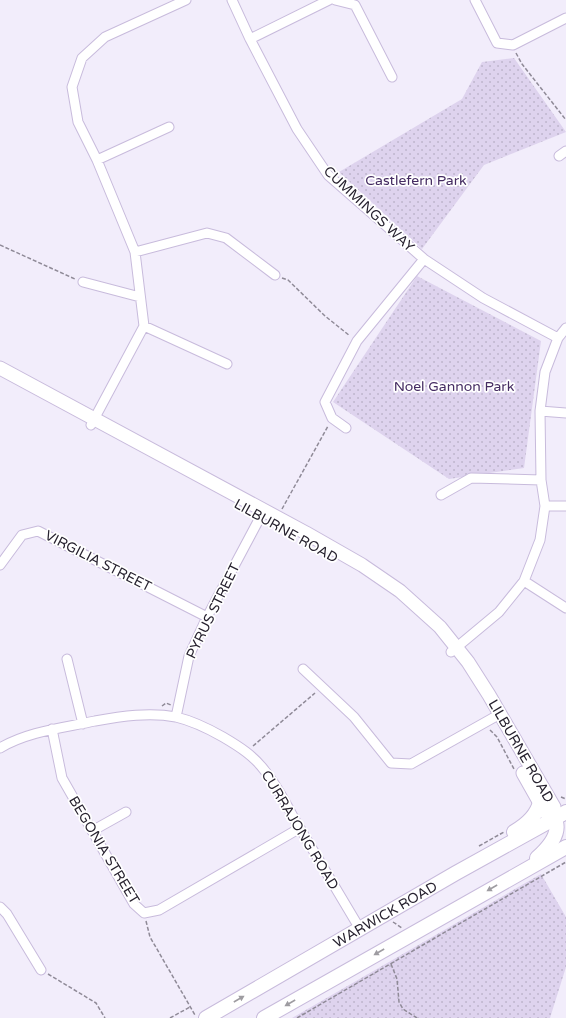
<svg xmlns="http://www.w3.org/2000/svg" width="566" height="1018" viewBox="0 0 566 1018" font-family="'Varela Round',sans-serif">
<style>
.grass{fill:url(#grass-dots)}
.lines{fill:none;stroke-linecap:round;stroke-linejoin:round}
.street-casing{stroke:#c8bbdc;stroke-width:11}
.secondary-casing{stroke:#c8bbdc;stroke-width:15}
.primary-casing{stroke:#c8bbdc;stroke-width:16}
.path{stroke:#8f8a97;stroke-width:1.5;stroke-dasharray:4 2;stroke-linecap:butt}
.street{stroke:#fff;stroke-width:9}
.secondary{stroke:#fff;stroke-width:13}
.primary{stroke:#fff;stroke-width:14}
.oneway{fill:#9e9ca1}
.labels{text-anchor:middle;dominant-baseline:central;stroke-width:3.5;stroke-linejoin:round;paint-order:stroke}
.park-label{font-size:14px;fill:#452c62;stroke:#fff}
.street-label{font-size:14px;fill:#27222f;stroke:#fff}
</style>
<defs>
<pattern id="grass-dots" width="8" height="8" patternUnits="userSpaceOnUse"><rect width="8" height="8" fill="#ded3ee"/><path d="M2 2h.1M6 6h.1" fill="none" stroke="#beb5cc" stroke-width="1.8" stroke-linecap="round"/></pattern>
</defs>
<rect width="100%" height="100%" fill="#f2edfb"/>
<path class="grass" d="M514,58l52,74 -82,33 -62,84 -83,-77 123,-73 20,-37z
M417,276l124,65 -17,127 -75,11 -116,-77z
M541,874l25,43v50l-16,51h-258z"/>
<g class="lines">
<defs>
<path id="street" d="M232,0l18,39 47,90 31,46 96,84 59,39 75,40
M335,0l20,5 37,72
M475,0l22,43 16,2 53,-27
M250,39l79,-39
M559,156l7,-5
M97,160l72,-33
M135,252l72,-19 19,5 49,37
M83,282l57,15
M144,326l83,38
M540,411l26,2
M91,425l53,-99 -9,-74 -38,-92 -19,-38 -6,-35 10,-29 23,-21 81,-37
M346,428l-14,-10 -7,-16 32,-61 67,-82
M441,495l30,-17 70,2
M545,506h21
M0,565l22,-30 16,-4 169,86
M524,581l42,27
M451,652l48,-40 25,-31 16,-41 5,-34 -4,-26 -1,-69 5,-39 13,-34 8,-10
M67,659l16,65
M303,669l51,48 37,46 20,1 89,-50
M176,717l13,-61 18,-39 57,-107
M52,729l10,49 72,126 10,9 15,-3 141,-82
M0,748c29,-17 63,-20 95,-27 27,-5 55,-9 81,-4 17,4 33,12 47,20 17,10 31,19 42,34 15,18 24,40 36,59 20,33 39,66 59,99
M92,831l34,-19
M0,907l7,7 34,56"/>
<path id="secondary" d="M0,368l306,165 56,32 38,26 40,36 28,35 21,33 65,112v11
M523,773l22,39 9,6"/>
<g id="primary">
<path d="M514,832c12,-7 23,-16 26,-30"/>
<path d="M537,858c10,-9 26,-25 17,-40"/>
<path id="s1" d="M206,1018l250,-145 110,-61"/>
<path d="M264,1018l302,-171"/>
</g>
</defs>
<use href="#street" class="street-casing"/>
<use href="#secondary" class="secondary-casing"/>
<use href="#primary" class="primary-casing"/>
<path class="path" d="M516,53l6,11 44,56
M0,245l75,34
M282,278l6,2 37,36 25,20
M282,509l46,-83
M162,706l4,-3 5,2
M490,730l7,7 17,32
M253,746l62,-53
M561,797l5,2
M479,846l25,-14
M146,921l4,16 45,78h1
M393,922l9,6
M391,964l6,15 2,23 4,7 14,9
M48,974l48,29 9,15
M170,1018l20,-11
M297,1018l269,-156"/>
<use href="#street" class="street"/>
<use href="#secondary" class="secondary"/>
<use href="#primary" class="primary"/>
</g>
<defs><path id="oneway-solid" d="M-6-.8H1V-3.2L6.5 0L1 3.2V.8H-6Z"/></defs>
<g class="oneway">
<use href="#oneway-solid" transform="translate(492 888) rotate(150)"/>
<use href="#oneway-solid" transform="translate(379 952) rotate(150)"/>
<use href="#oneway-solid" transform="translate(239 999) rotate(-30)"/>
<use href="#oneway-solid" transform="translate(290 1003) rotate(150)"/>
</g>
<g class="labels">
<g class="park-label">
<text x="416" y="180">Castlefern Park</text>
<text x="454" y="386">Noel Gannon Park</text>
</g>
<g class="street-label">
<text transform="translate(369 209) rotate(43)">CUMMINGS WAY</text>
<text transform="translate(286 531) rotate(29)">LILBURNE ROAD</text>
<text transform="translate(98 561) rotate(27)">VIRGILIA STREET</text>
<text transform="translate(213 611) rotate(-64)">PYRUS STREET</text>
<text transform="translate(521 751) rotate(60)">LILBURNE ROAD</text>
<text transform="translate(300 830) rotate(59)">CURRAJONG ROAD</text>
<text transform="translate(104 850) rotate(59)">BEGONIA STREET</text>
<text stroke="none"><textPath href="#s1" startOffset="207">WARWICK ROAD</textPath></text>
</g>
</g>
</svg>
